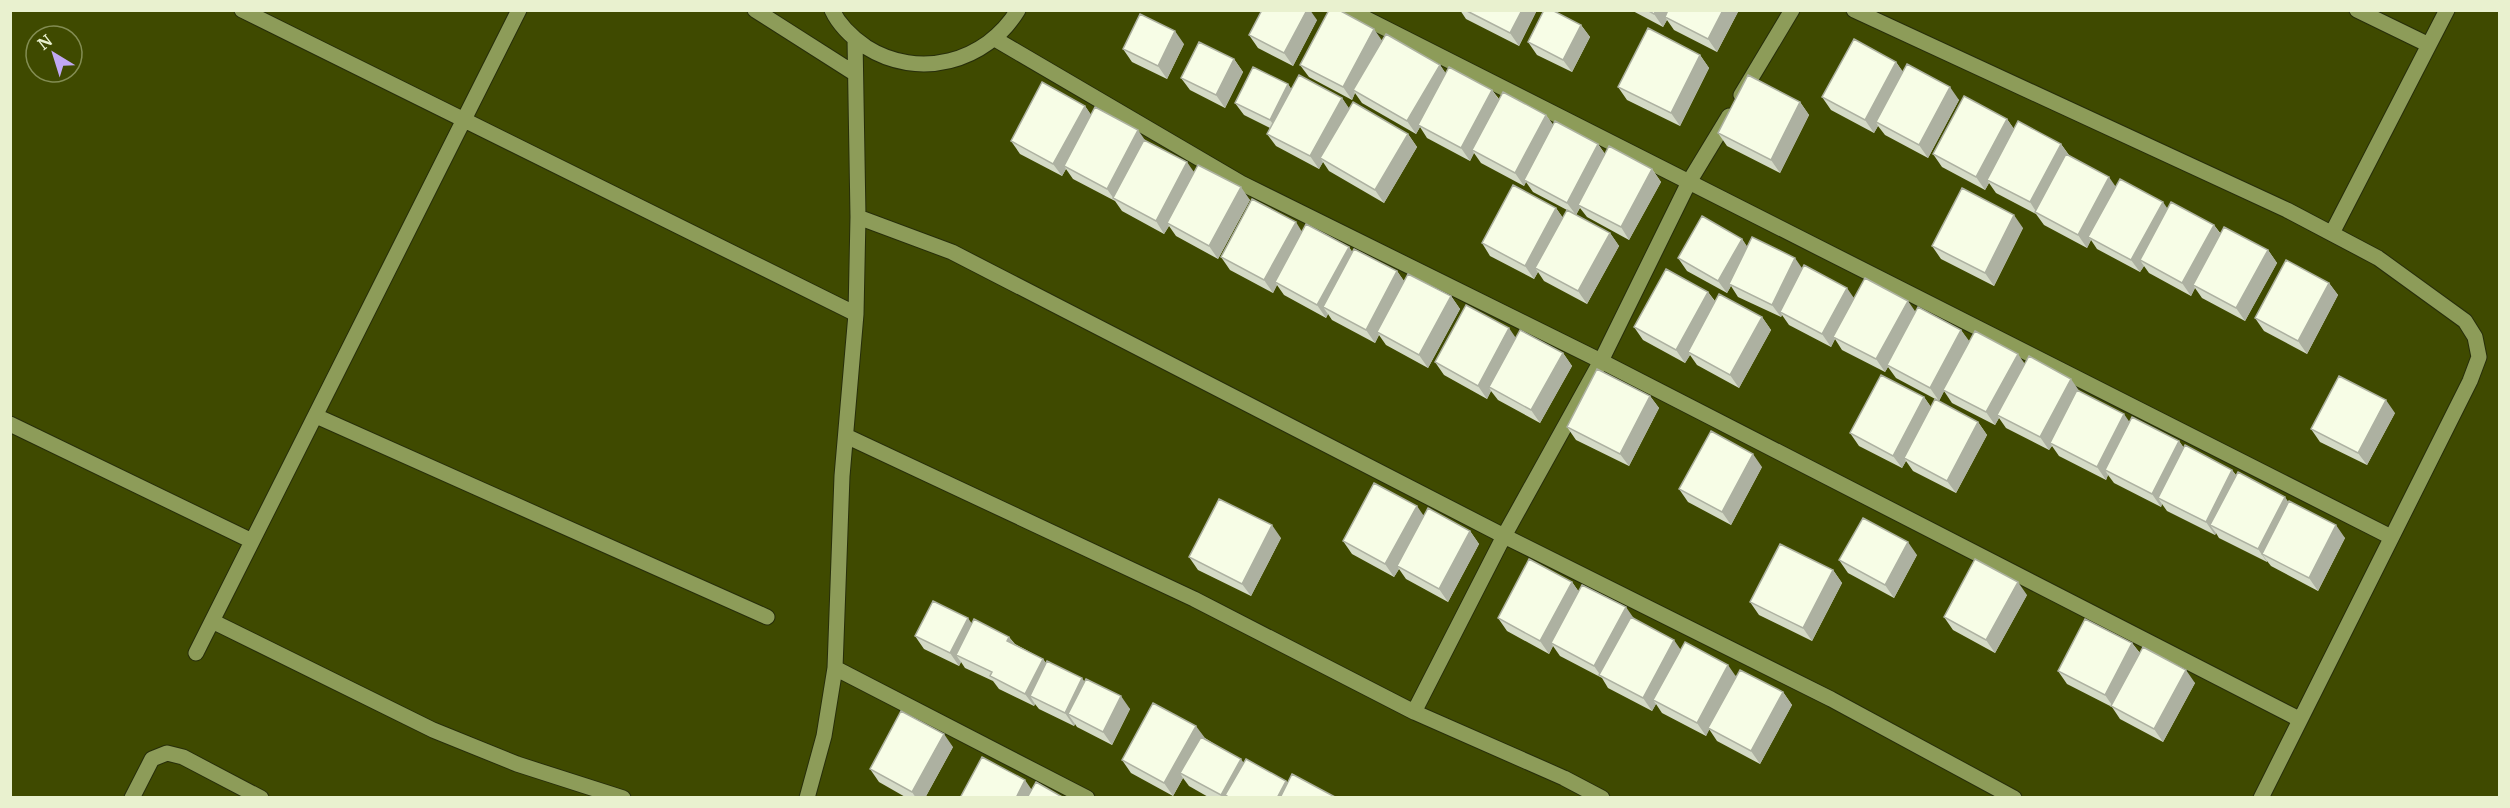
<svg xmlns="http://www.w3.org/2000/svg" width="2510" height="808" viewBox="0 0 2510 808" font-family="Merriweather,serif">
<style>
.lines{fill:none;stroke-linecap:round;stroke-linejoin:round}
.lane-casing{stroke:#272e0a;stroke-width:17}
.lane{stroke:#8d9c59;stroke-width:15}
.wall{fill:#d4dac6}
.shaded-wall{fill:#adb1a1}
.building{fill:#f7fde6;stroke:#adb1a1;stroke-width:1.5}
</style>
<rect width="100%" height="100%" fill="#3f4a00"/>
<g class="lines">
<defs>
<path id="lane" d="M242,10l614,304
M755,10l99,63
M832,10c7,15 21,28 34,37 52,33 120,16 152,-37
M1349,10l1042,527
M1854,10l433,200 91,48 87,63 10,16 4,20 -9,24 -209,417
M2357,10l72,35
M995,39l246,144 360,178 698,358
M1741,95l51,-85
M858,217l94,35 552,284 327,163 183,99
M2332,233l115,-223
M316,416l451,201
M10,424l242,117
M846,436l348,163 220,113 150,66 38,20
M212,621l221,109 84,34 106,34
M196,653l323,-643
M835,668l252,130
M1414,712l90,-176 97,-175 88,-179 40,-66
M132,798l20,-39 15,-6 16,4 78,41
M807,798l17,-62 11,-68 7,-192 14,-162 2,-97 -3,-178"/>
</defs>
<use href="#lane" class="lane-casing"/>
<use href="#lane" class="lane"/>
</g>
<path class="wall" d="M1460,10h77l-18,36 -53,-27z
M1631,10h108l-22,42 -43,-22 -7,-10 -4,7z
M1317,20l-24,46 -35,-18 -9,-13z
M1581,25l9,12 -18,35 -35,-17 -9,-13z
M1382,40l58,25 6,9 46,16 7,9 47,16 7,10 45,19 7,10 47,15 9,13 -32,58 -42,-23 -7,-9 -4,7 34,18 9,13 -32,58 -43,-23 -6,-9 -4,7 -44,-23 -8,-13 74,-35 7,10 4,-8 -34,-18 -7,-10 -2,4 -43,-23 -7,-10 -4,8 -43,-23 -7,-11 -4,7 -54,-31 -7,-10 -3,7 -43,-23 -9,-12z
M1184,44l-17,35 -35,-17 -9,-13z
M1700,55l9,13 -29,58 -53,-26 -9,-13z
M1234,59l9,13 -18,36 -35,-18 -9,-12z
M1896,62l7,10 56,28 -31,58 -43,-23 -7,-9 -4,7 -43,-23 -9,-13z
M1288,84l3,5 51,9 7,11 59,25 9,13 -33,56 -55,-32 -6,-9 -4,7 -43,-23 -9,-12 3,-6 -26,-13 -9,-12z
M1800,102l9,13 -29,58 -53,-27 -9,-13z
M1085,106l6,9 54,26 49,31 56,28 -32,59 -42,-23 -7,-10 -5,8 -42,-23 -7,-10 -42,-22 -7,-10 -4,7 -42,-22 -9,-13z
M2007,119l7,10 47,15 8,11 47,32 51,22 47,16 7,9 47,16 9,13 -32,58 -43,-23 -7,-10 -4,8 -42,-23 -5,-7 -4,6 -43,-23 -6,-9 -4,8 -43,-23 -8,-11 -40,-21 -7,-10 -4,7 -43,-23 -9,-13z
M2023,228l-29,58 -53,-27 -9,-13z
M1302,231l47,16 3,5 45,19 7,10 47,15 9,13 -32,59 -42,-23 -7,-10 -4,8 -43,-23 -4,-6 -2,4 -42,-23 -7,-10 -4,8 -43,-23 -9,-13z
M1742,239l5,8 55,21 52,30 61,14 46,18 8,12 55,22 56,28 50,30 49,19 5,7 48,22 4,5 52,27 57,36 -27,53 -47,-25 -4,-5v1l-48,-24 -3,-5 -1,2 -48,-24 -5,-7 -1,3 -47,-24 -6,-8 -2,5 -47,-24 -7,-10 -3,4 -43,-22 -7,-10 -4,7 -43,-22 -8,-12 -5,10 -43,-23 -8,-11 -3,5 -43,-22 -7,-11 -4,8 -42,-22 -7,-10 -1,2 -43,-20 -7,-11 -4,7 -40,-22 -9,-13z
M2329,283l9,12 -31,59 -43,-23 -9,-13z
M1708,292l7,9 47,16 9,13 -32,58 -42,-23 -7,-10 -5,8 -42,-23 -9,-13z
M1516,338l47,15 9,13 -32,57 -42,-23 -7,-9 -4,8 -43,-24 -9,-13z
M1650,396l9,12 -30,58 -53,-26 -9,-13z
M1924,397l7,10 47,15 9,13 -31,58 -43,-22 -7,-10 -4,7 -43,-22 -9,-13z
M2395,413l-28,52 -47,-23 -9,-13z
M1762,467l-31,58 -43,-23 -9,-13z
M1424,515l46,16 9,13 -31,58 -42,-23 -7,-10 -5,8 -42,-23 -9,-13z
M1281,538l-30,58 -53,-26 -9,-13z
M1917,555l-23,43 -46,-25 -9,-13z
M1833,570l9,13 -30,58 -53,-26 -9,-13z
M1572,582l7,10 54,26 48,32 55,26 47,16 9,13 -32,59 -43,-23 -8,-12 -3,7 -44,-23 -6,-9 -4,7 -44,-23 -6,-10 -42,-22 -7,-10 -4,8 -42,-23 -9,-13z
M2027,595l-32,58 -42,-23 -9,-13z
M972,624l37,13 6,7 28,15 3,4 38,18 46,28 -18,36 -35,-18 -2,-3 -1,2 -35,-17 -4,-5 -1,2 -35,-17 -6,-8 -28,-13 -4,-6 -2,4 -35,-17 -9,-13z
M2132,643l8,10 55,30 -32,59 -43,-23 -8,-12 -45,-23 -9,-13z
M1205,738l39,25 42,18 2,2 48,15h-126l-21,-12 -6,-8 -10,18 -42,-23 -9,-13z
M953,747l-28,51h-18l-28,-16 -9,-13z"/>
<path class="shaded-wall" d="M1307,10h3l7,10 -24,46 -9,-13z
M1522,10h15l-18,36 -9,-13z
M1656,10h16l-7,7 2,3 -4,7 -9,-13z
M1723,10h16l-22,42 -9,-13z
M1581,25l9,12 -18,35 -9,-12z
M1374,29l9,13 -30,48 2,3 -3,7 -9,-13z
M1175,31l9,13 -17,35 -9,-13z
M1700,55l9,13 -29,58 -9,-13z
M1234,59l9,13 -18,36 -9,-13z
M1896,62l9,13 -29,47 2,4 -4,7 -9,-13z
M1440,65l9,13 -31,47 2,2 -4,7 -9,-13z
M1288,84l9,13 -18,36 -9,-13z
M1950,87l9,13 -31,58 -9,-13z
M1492,90l9,13 -29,47 2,3 -4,8 -9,-13z
M1342,98l9,13 -31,47 3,4 -4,7 -9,-13z
M1800,102l9,13 -29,58 -9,-13z
M1085,106l9,13 -30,47 2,3 -4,7 -9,-12z
M1546,115l9,12 -31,53 2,2 -2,4 -9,-13z
M2007,119l9,13 -29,48 2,3 -4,7 -9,-13z
M1138,130l9,13 -33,56 -7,-10z
M1408,134l9,13 -33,56 -9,-13z
M1598,144l9,13 -29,48 2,2 -4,8 -9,-12z
M2061,144l9,13 -33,56 -7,-11z
M1187,162l9,13 -29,48 2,3 -5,8 -8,-13z
M1652,169l9,13 -32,58 -8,-13z
M2109,177l9,13 -30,47 3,3 -4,8 -9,-13z
M1241,187l9,13 -32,59 -9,-13z
M2163,202l9,13 -32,45 4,6 -4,6 -9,-12z
M1556,208l9,13 -30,47 3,4 -4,7 -9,-13z
M2014,215l9,13 -29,58 -9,-13z
M1296,222l8,13 -29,47 2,3 -4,8 -9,-13z
M2214,225l9,13 -30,47 2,3 -4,8 -9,-13z
M1610,233l9,13 -32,58 -9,-13z
M1742,239l9,13 -22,32 2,2 -4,7 -9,-12z
M1349,247l9,13 -35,47 5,7 -2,4 -9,-13z
M2268,250l9,13 -32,58 -9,-13z
M1795,258l9,13 -24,41 2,3 -1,2 -9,-12z
M1397,271l9,13 -29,48 2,3 -4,8 -9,-13z
M2329,283l9,12 -31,59 -9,-13z
M1847,288l9,13 -23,36 2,2 -4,8 -9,-13z
M1708,292l9,13 -29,47 2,3 -5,8 -9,-13z
M1451,296l9,13 -32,59 -9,-13z
M1908,301l9,13 -30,51 1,2 -3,5 -9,-13z
M1762,317l9,13 -32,58 -9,-13z
M1509,328l9,13 -29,46 2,4 -4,8 -9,-13z
M1961,330l9,12 -31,59 -9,-13z
M1563,353l9,13 -32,57 -9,-13z
M2018,354l9,13 -30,48 2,3 -4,7 -9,-13z
M2071,379l9,13 -30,51 2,3 -3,4 -9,-13z
M1650,396l9,12 -30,58 -9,-12z
M1924,397l9,13 -29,48 2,3 -4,7 -9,-12z
M2386,400l9,13 -28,52 -9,-12z
M2124,414l9,13 -28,43 3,5 -2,5 -9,-13z
M1978,422l9,13 -31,58 -9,-12z
M2179,441l9,13 -30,44 4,6 -1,3 -9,-13z
M1753,454l9,13 -31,58 -9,-13z
M2232,470l9,13 -31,42 6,8 -1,2 -9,-13z
M2285,497l9,13 -32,44 5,7v1l-9,-13z
M1417,506l9,13 -29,47 2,3 -5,8 -9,-13z
M1272,525l9,13 -30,58 -9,-12z
M2336,525l9,13 -27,53 -9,-13z
M1470,531l9,13 -31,58 -9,-13z
M1908,542l9,13 -23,43 -9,-13z
M1833,570l9,13 -30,58 -9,-13z
M1572,582l9,13 -30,48 2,3 -4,8 -9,-13z
M2018,582l9,13 -32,58 -9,-13z
M1626,607l9,13 -34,56 -7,-10z
M968,618l9,13 -21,24 5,7 -2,4 -9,-13z
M1009,637l9,12 -11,-8z
M1674,640l9,13 -30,47 3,4 -4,7 -9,-13z
M2132,643l9,12 -27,53 -9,-13z
M1043,659l9,13 -22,24 5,8 -1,2 -9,-12z
M1728,665l9,13 -31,58 -9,-13z
M2186,670l9,13 -32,59 -9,-13z
M1082,678l9,13 -23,23 7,10 -1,2 -9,-13z
M1783,692l9,13 -32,59 -9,-13z
M1121,696l9,13 -18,36 -9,-13z
M1196,726l9,12 -20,38 -5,-3 3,5 -10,18 -9,-13z
M944,734l9,13 -28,51h-9l-4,-6z
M1241,759l9,13 -25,23 2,3h-5l-1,-3z
M1025,780l9,13 -2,5h-16z
M1286,781l9,13 -1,4h-17z"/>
<path class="building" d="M1262,10h45l-23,43 -35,-18z
M1329,10h10l35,19 -31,58 -43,-22z
M1465,10h57l-12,23z
M1544,10h8l29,15 -18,35 -35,-18z
M1647,10h9l-2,4z
M1668,10h55l-15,29 -43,-22z
M1140,14l35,17 -17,35 -35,-17z
M1648,28l52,27 -29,58 -53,-26z
M1386,34l54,31 -33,56 -54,-31z
M1854,39l42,23 -31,58 -43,-23z
M1199,42l35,17 -18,36 -35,-17z
M1907,64l43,23 -31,58 -43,-23z
M1253,67l35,17 -18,36 -35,-17z
M1449,67l43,23 -31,58 -43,-23z
M1299,75l43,23 -32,58 -43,-22z
M1748,75l52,27 -29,58 -53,-27z
M1042,82l43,24 -32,58 -42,-23z
M1503,92l43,23 -31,58 -43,-23z
M1964,96l43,23 -31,58 -43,-23z
M1353,102l55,32 -33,56 -55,-32z
M1095,107l43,23 -31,59 -43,-23z
M1555,121l43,23 -31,59 -43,-23z
M2018,121l43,23 -31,58 -43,-22z
M1144,140l43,22 -31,59 -43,-23z
M1609,146l43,23 -31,58 -43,-22z
M2066,154l43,23 -31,58 -43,-23z
M1198,165l43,22 -32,59 -42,-23z
M2120,179l43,23 -32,58 -43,-23z
M1513,185l43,23 -31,58 -43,-23z
M1962,188l52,27 -29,58 -53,-27z
M1252,199l44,23 -32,58 -43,-23z
M2171,202l43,23 -32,58 -42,-23z
M1567,210l43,23 -32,58 -43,-23z
M1702,216l40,23 -24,42 -40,-23z
M1306,224l43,23 -32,58 -42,-23z
M2224,227l44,23 -32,58 -43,-23z
M1752,237l43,21 -23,47 -43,-21z
M1354,249l43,22 -31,59 -43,-23z
M2286,260l43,23 -31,58 -43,-23z
M1804,265l43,23 -25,46 -42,-22z
M1666,269l42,23 -32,58 -42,-23z
M1408,274l43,22 -32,59 -42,-23z
M1865,278l43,23 -32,58 -43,-22z
M1719,294l43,23 -32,58 -42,-23z
M1466,305l43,23 -31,58 -43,-24z
M1918,307l43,23 -31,58 -43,-23z
M1520,330l43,23 -32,57 -42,-23z
M1975,331l43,23 -32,58 -43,-22z
M2029,356l42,23 -31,58 -43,-22z
M1597,369l53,27 -30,58 -53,-27z
M1881,375l43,22 -31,59 -43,-23z
M2339,376l47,24 -28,53 -47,-24z
M2077,390l47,24 -27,53 -47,-24z
M1935,399l43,23 -31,59 -43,-23z
M2132,417l47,24 -27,53 -47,-24z
M1711,431l42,23 -31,58 -43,-23z
M2185,445l47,25 -26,52 -48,-24z
M2238,472l47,25 -27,52 -48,-24z
M1374,483l43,23 -32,58 -42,-23z
M1219,499l53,26 -30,59 -53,-27z
M2289,501l47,24 -27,53 -47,-24z
M1428,508l42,23 -31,58 -42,-23z
M1863,518l45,24 -23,43 -46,-25z
M1780,544l53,26 -30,58 -53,-26z
M1529,559l43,23 -32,59 -42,-23z
M1975,559l43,23 -32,58 -42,-23z
M1582,585l44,22 -32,59 -43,-23z
M933,601l35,17 -18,35 -35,-17z
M1631,617l43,23 -31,58 -44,-23z
M974,619l35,18 -2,4 36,18 -18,35 -35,-18 2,-4 -36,-17z
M2085,619l47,24 -27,52 -47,-24z
M1685,642l43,23 -31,58 -44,-23z
M2143,647l43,23 -32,59 -43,-23z
M1047,661l35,17 -17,35 -35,-17z
M1740,670l43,22 -32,59 -43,-23z
M1086,679l35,17 -18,36 -35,-18z
M1153,703l43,23 -32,57 -42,-23z
M901,711l43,23 -32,58 -42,-23z
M1201,737l40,22 -20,36 -41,-22z
M982,757l43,23 -9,18h-56z
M1246,759l40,22 -9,17h-47l-5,-3z
M1292,774l43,23v1h-55z
M1036,782l28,16h-37z"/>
<rect width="2510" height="808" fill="none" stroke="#e9f1cf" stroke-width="24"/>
<g transform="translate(54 54) rotate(322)"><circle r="28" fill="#3f4a00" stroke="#838d53" stroke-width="1.5"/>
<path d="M0-4.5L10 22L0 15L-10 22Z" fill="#c1a8f3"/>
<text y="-9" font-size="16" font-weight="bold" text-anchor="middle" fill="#e9f1cf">N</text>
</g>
</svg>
